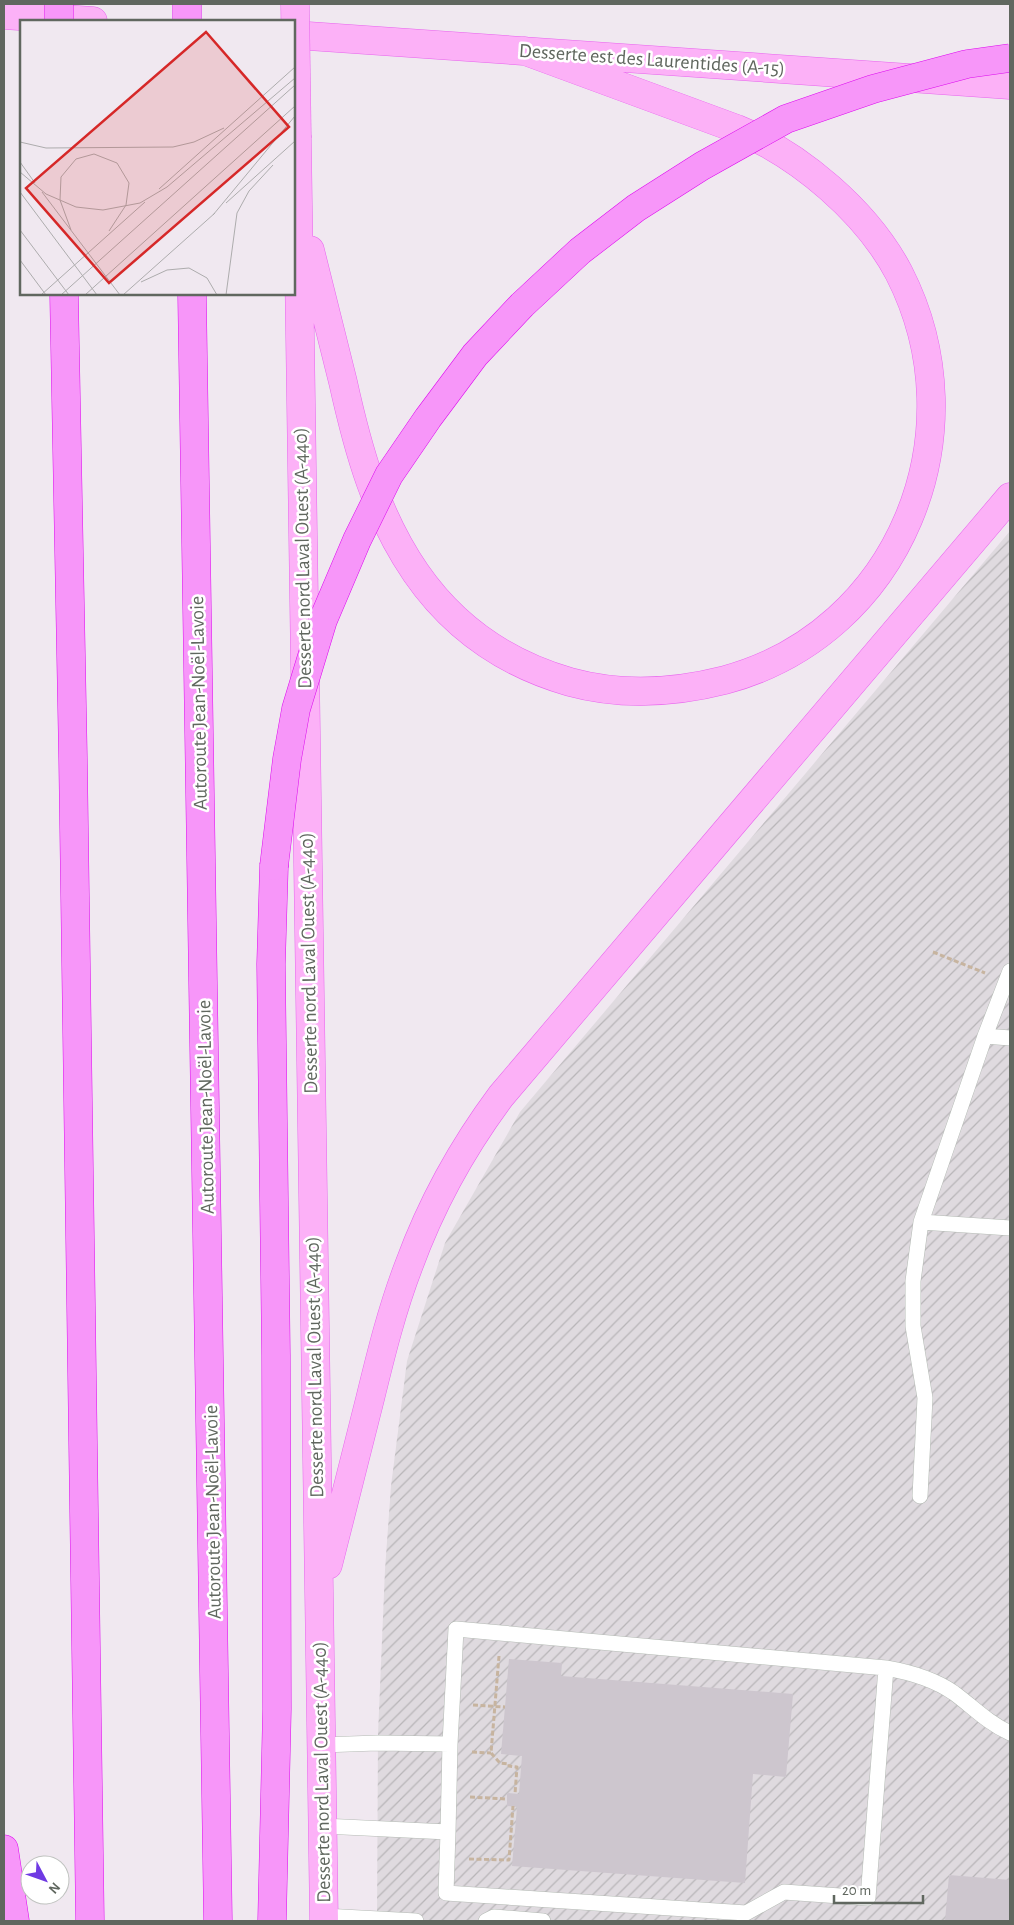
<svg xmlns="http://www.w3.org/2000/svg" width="1014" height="1925" viewBox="0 0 1014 1925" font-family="'Alegreya Sans',sans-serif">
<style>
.industrial{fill:url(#industrial-furrows)}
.building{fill:#cdc6ce}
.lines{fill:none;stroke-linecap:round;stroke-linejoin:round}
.service-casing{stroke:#b5bbb5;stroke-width:16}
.primary-casing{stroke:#e764ed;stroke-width:29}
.motorway-casing{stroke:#dd09ef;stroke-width:29}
.path{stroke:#c7b49f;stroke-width:3;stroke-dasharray:5 2.5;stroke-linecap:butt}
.service{stroke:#fff;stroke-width:15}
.primary{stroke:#fcb1f7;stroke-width:28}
.motorway{stroke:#f796f9;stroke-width:28}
.primary-bridge-casing{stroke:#e764ed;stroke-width:29;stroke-linecap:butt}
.motorway-bridge-casing{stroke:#dd09ef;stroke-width:29;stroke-linecap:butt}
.primary-bridge{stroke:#fcb1f7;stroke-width:28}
.motorway-bridge{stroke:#f796f9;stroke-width:28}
.labels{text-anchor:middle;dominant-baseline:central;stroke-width:5;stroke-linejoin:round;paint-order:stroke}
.street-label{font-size:20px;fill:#60675f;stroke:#fff}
.inset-road{fill:none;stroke:#adacad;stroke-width:1}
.view{fill:#d62828;fill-opacity:0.15;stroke:#d62828;stroke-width:2.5}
.inset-edge{fill:none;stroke:#60675f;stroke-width:2.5}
</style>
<defs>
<pattern id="industrial-furrows" width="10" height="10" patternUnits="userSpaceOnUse" patternTransform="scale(1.25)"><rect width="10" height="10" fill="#dfdadf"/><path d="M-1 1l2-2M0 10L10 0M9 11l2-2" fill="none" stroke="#b8b5b8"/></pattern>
</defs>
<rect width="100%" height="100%" fill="#f0e8f0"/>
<path class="industrial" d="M1010,531v1390h-633l1,-187 7,-164 6,-84 16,-125 38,-118 75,-131z"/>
<path class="building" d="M509,1659l53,4 -1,13 232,18 -7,83 -33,-3 -8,109 -233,-17 5,-59 -10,-1v-13l12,1 3,-38 -21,-2z
M949,1875l61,5v41h-65z"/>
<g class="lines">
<defs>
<path id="service" d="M985,1036l25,-65
M1010,1038l-25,-2 -64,186 89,6
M920,1496l5,-98 -12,-72v-45l8,-59
M886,1668c23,4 48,11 68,25 19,14 34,30 56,40
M322,1745l55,-2 73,1 -2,88 -125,-6
M448,1832l-2,61 300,20 38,-21 84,6 18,-230 -430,-39 -6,115
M324,1916l92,5
M486,1921l8,-4 49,4"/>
<path id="primary" d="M4,15l89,6
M294,35l716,50
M297,138l27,1783
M310,250c11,44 22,88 33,132 15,68 33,133 73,191 38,55 91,91 154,109 51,14 104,11 155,-2 175,-47 256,-247 174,-407 -32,-61 -99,-118 -162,-144l-212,-78
M328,1565c14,-56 28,-111 42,-166 11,-45 22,-90 39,-134 22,-60 54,-118 92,-169l509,-599"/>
<path id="motorway" d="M187,4v17
M64,294l9,464 17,1163
M192,294l26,1627
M4,1849l11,72
M272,1921l5,-212 -1,-354 -5,-391 3,-98"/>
</defs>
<use href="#service" class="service-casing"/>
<use href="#primary" class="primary-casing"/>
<use href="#motorway" class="motorway-casing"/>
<path class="path" d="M933,952l52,21
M499,1656l-8,97 9,10 9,1v2l8,1 -2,27
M473,1705l32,2
M472,1752l19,1
M470,1797l37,2
M469,1859l40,1 4,-54"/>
<use href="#service" class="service"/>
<use href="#primary" class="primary"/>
<use href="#motorway" class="motorway"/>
<defs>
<path id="primary-bridge" d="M295,4l2,134"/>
<path id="motorway-bridge" d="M59,4v17
M274,866l13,-107 9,-50 27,-89 34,-80 32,-65 39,-57 47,-63 47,-50 58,-54 56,-43 66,-42 84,-47 87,-30 94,-25 43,-6"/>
</defs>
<use href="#primary-bridge" class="primary-bridge-casing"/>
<use href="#motorway-bridge" class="motorway-bridge-casing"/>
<use href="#primary-bridge" class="primary-bridge"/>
<use href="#motorway-bridge" class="motorway-bridge"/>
</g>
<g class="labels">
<g class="street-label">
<text transform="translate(652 60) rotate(4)">Desserte est des Laurentides (A-15)</text>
<text transform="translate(303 558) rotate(-91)">Desserte nord Laval Ouest (A-440)</text>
<text transform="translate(199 703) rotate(-91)">Autoroute Jean-Noël-Lavoie</text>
<text transform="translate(309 963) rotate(-91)">Desserte nord Laval Ouest (A-440)</text>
<text transform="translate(206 1107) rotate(-91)">Autoroute Jean-Noël-Lavoie</text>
<text transform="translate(315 1367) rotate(-91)">Desserte nord Laval Ouest (A-440)</text>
<text transform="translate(213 1512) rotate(-91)">Autoroute Jean-Noël-Lavoie</text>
<text transform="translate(322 1772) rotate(-91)">Desserte nord Laval Ouest (A-440)</text>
</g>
</g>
<g transform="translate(20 20)">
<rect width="275" height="275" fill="#f0e8f0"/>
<path class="inset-road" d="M0,122l26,6 127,-1 21,-5 30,-14M0,142l15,21M0,152l26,22 30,13 27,3 37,-7 27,-16 128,-109M139,169l136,-122M0,172l77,103M22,172l78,103M206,183l69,-62M193,195l82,-99M0,210l49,65M51,210l-11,-30 1,-23 15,-18 18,-5 23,9 12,20 -3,22 -17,26M0,240l26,35M121,262l26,-12 22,-2 18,10 10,17M21,275l104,-93M41,275l234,-210M65,275l210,-189M103,275l92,-82M206,275l11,-82 12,-22 24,-26"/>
<path class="view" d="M186,12l83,95 -180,156 -83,-95z"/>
<rect width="275" height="275" class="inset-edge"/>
</g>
<rect width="1014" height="1925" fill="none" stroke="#60675f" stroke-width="10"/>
<g transform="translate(45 1880) rotate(131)"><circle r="24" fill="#ffffff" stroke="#bfc2bf"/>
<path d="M0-4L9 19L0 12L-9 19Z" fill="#6f3ae3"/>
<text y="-8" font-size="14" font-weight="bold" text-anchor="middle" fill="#60675f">N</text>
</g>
<path d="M834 1895v8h89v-8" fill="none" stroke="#60675f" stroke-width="2.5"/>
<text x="842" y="1895" font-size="15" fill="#60675f" stroke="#ffffff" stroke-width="4" paint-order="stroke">20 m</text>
</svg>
